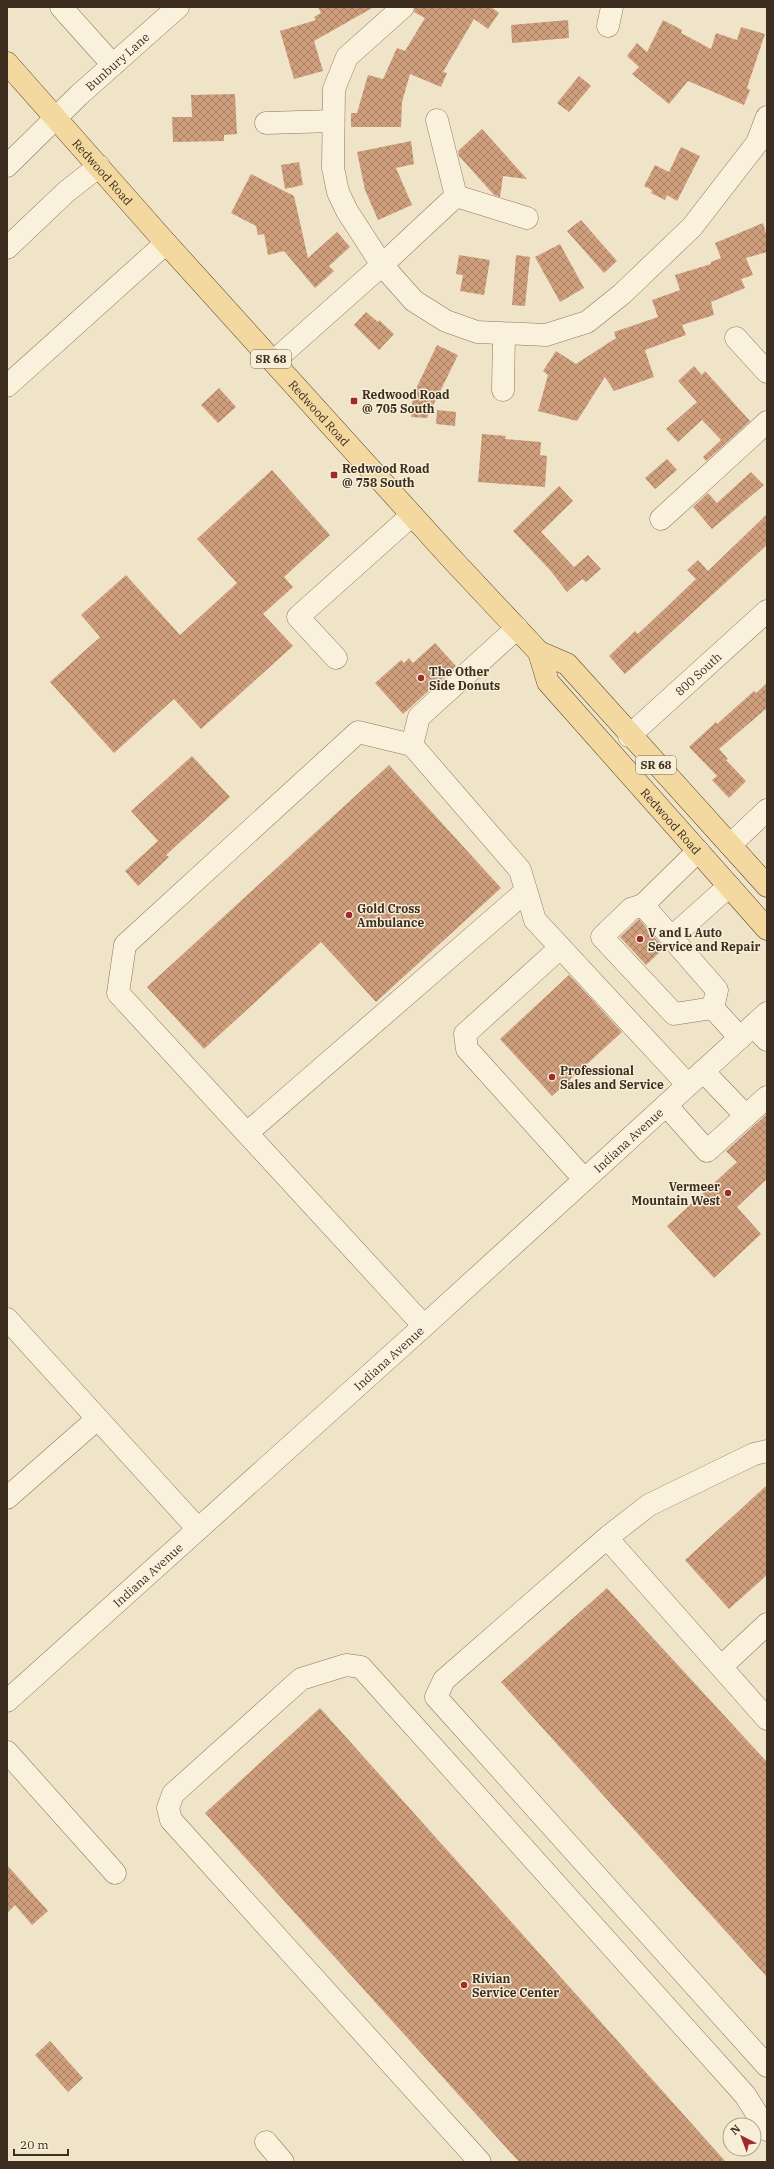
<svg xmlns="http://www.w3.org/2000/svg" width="774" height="2169" viewBox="0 0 774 2169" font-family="'IBM Plex Serif',serif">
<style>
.building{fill:url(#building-cross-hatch)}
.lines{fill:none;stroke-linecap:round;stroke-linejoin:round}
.minor-casing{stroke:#8d765c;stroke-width:23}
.major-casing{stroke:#5b4430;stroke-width:23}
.minor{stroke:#faf1dc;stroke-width:22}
.major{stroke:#f3d9a0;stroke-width:22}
.poi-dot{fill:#9e2a2b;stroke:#f7eed8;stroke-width:1.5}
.labels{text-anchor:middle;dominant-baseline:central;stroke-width:3;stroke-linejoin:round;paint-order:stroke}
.shield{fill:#f7eed8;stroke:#756857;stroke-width:1}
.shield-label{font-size:11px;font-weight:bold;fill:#3d2e20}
.street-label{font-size:12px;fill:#3d2e20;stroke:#f7eed8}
.poi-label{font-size:12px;font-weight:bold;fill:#3d2e20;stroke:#f7eed8;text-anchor:start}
</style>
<defs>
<pattern id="building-cross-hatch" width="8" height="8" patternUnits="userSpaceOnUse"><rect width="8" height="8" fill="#cf9f7d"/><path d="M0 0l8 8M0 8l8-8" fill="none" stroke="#a98266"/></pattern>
</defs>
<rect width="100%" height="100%" fill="#f0e4c8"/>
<path class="building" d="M318,7h56l-60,34 9,30 -29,8 -14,-48 36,-11 -2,-3 7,-4z
M415,7h76l8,6 -11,16 -14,-10 -31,53 4,1 -6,14 -31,-13 -8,28 -1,25h-50v-14h6l11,-38 15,4 14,-31 8,3 20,-33 -11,-6z
M568,20l1,18 -57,5 -1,-18z
M663,20l19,10 -1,3 30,16 5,-16 21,7 4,-13 24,7 -18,54 3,2 -6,15 -56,-24 -19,23 -37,-30 7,-7 -12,-11 10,-13 10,9z
M579,76l12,10 -22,26 -12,-9z
M235,94l2,40 -13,1v6l-51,1 -1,-25h20l-1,-22z
M482,129l45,50 -24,-3 -3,21 -6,-2 -35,-39 -1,-5z
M411,141l3,23 -18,4 16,37 -34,15 -13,-30 -8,-38z
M681,147l19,9 -23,45 -10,-6 -2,5 -14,-7 1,-3 -8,-4 11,-21 14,7z
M299,162l4,23 -18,4 -4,-24z
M251,174l43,22 14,62 29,-26 13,15 -21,19 5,5 -19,17 -31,-37 -16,4 -4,-21 -6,1 -2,-9 -25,-13z
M581,220l36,41 -13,12 -37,-42z
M763,223l4,14v15l-21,6 7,17 -12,4 4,9 -34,14 3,13 -32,10 4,10 -41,15 9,27 -40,14 -9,-14 -28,44 -39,-10 10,-36 -5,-4 13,-20 20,13 40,-26 -2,-6 44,-15 -6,-17 28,-10 -5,-15 36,-11v-2l10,-4 -6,-15z
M560,244l24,44 -24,14 -25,-45z
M459,255l31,5 -6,35 -24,-4 3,-16 -7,-1z
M516,255l14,2 -5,49 -13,-1z
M366,312l12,10 1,-2 15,14 -15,16 -25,-25z
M437,345l21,10 -31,63 -16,-1 2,-22z
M694,366l8,9 3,-4 45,50 -44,40 -3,-4 18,-17 -19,-20 -24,22 -12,-13 31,-27 -19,-21z
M219,388l17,19 -18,16 -17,-18z
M437,410l19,2 -1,14 -19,-2z
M482,434l24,2 -1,3 36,3 -1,13 7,1 -2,31 -67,-5z
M667,459l10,11 -22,19 -10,-11z
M272,470l58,65 -46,42 9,10 -30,27 30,32 -92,83 -27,-30 -60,54 -64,-71 50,-45 -19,-22 45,-40 54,60 57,-52 -40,-44z
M751,472l13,13 -52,44 -19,-22 15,-14 9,10z
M559,486l14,15 -32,31 33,35 14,-12 13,14 -15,13 -4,-3 -15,13 -17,-22 -37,-39z
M767,514v31l-142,129 -16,-18 26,-25 3,3 58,-55 -9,-9 11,-10 10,11z
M435,643l21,23 -53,48 -28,-31 26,-23 3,3 5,-5 4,5z
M767,683v25l-48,41 9,10 -2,1 20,21 -17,17 -17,-18 5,-4 -28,-29 27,-25 1,2 37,-33 2,2z
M192,756l38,41 -64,58 3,2 -31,29 -13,-15 33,-30 -27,-30z
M389,765l112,123 -125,114 -55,-60 -117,107 -57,-62z
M639,919l25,29 -18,17 -26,-28z
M569,975l53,57 -70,64 -52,-57z
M767,1114v65l-30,28 24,27 -47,44 -47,-52 70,-64 -11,-11z
M767,1485v90l-38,34 -44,-49z
M607,1588l160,174v215l-266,-295z
M320,1708l406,454h-207l-314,-349z
M7,1865l41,46 -16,14 -17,-20 -8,8z
M50,2041l33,37 -15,14 -33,-37z"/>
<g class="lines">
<defs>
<g id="minor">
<path d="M61,7l52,58"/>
<path d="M403,7l-56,50 -13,32 -1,79 5,24 9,19 35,54 32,36 32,20 31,11 69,3 41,-13 35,-28 70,-67 65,-84 10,-26"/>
<path d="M608,26l4,-19"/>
<path d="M437,120l19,76 71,22"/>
<path d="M266,123l67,-2"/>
<path id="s1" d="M7,166l72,-71 99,-88"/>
<path d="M7,248l59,-56 33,-26"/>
<path d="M736,338l31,34"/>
<path d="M274,361l108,-96 74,-69"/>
<path d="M7,386l159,-143"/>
<path d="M503,390l1,-56"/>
<path d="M661,519l106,-97"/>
<path d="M336,658l-38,-41 114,-102"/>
<path id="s2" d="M629,736l138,-125"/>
<path d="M412,745l7,-28 98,-89"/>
<path d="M730,845l37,-35"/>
<path d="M698,851l-55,54 74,85 -4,18 27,30"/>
<path d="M643,905l-12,4 -29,28 72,77 39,-6"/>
<path d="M672,937l57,-51"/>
<path d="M560,948l-95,86 2,15 117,130"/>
<path d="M753,1026l14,14"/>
<path d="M703,1071l43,45"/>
<path d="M666,1105l41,46 60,-54"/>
<path d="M247,1133l279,-242"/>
<path d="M7,1319l191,210"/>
<path d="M424,1326l-306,-333 7,-48 233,-213 54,13 108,125 15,50 153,165"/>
<path d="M767,1451l-13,3 -105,51 -40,31 -165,144 -8,17 331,369"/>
<path d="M7,1498l90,-79"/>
<path d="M607,1538l160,181"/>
<path d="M722,1666l45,-42"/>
<path id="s3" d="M7,1701l417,-375 343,-313"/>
<path d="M7,1752l108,121"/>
<path d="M266,2142l17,20"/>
<path d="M480,2162l-309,-342 -3,-12 5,-14 128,-115 45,-14 15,2 384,428 22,35"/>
</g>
<g id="major">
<path id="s4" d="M7,63l159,180 284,314 89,95 28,12 200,222"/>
<path id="s5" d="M539,652l9,30 219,247"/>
</g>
</defs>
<use href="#minor" class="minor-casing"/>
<use href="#major" class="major-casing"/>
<use href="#minor" class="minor"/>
<use href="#major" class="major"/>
</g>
<g class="poi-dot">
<rect x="350" y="397" width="8" height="8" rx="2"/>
<rect x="330" y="471" width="8" height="8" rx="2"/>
<circle cx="421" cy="678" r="4"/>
<circle cx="349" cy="915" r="4"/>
<circle cx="640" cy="939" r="4"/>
<circle cx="552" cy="1077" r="4"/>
<circle cx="728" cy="1193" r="4"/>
<circle cx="464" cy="1985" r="4"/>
</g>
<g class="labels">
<g class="shield">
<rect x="251" y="350" width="40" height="18" rx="3"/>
<rect x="636" y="756" width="40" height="18" rx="3"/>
</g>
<g class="shield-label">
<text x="271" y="359">SR 68</text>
<text x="656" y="765">SR 68</text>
</g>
<g class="street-label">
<text stroke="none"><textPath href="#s1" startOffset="152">Bunbury Lane</textPath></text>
<text stroke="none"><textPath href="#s4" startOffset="145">Redwood Road</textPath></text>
<text stroke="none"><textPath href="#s4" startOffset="469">Redwood Road</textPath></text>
<text stroke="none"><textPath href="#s2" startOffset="93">800 South</textPath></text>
<text stroke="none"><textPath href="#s5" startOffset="217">Redwood Road</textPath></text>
<text stroke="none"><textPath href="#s3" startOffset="837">Indiana Avenue</textPath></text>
<text stroke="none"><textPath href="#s3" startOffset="513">Indiana Avenue</textPath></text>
<text stroke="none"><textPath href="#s3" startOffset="189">Indiana Avenue</textPath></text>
</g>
<g class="poi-label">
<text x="362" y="394">Redwood Road<tspan x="362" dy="14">@ 705 South</tspan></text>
<text x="342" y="468">Redwood Road<tspan x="342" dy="14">@ 758 South</tspan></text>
<text x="429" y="671">The Other<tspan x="429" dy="14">Side Donuts</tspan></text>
<text x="357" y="908">Gold Cross<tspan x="357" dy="14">Ambulance</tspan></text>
<text x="648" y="932">V and L Auto<tspan x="648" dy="14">Service and Repair</tspan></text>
<text x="560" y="1070">Professional<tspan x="560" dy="14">Sales and Service</tspan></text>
<text x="720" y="1186" text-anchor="end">Vermeer<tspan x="720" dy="14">Mountain West</tspan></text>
<text x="472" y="1978">Rivian<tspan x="472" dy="14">Service Center</tspan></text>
</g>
</g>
<rect width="774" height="2169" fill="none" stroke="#3d2e20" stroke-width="16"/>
<g transform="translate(742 2137) rotate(318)"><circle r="19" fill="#f7eed8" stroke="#ada18e"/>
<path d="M0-3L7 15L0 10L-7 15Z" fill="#9e2a2b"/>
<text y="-6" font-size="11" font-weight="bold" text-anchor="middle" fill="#3d2e20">N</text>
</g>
<path d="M14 2149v6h54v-6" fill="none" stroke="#3d2e20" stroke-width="2"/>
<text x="20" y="2149" font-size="12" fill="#3d2e20" stroke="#f7eed8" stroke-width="3" paint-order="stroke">20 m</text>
</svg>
